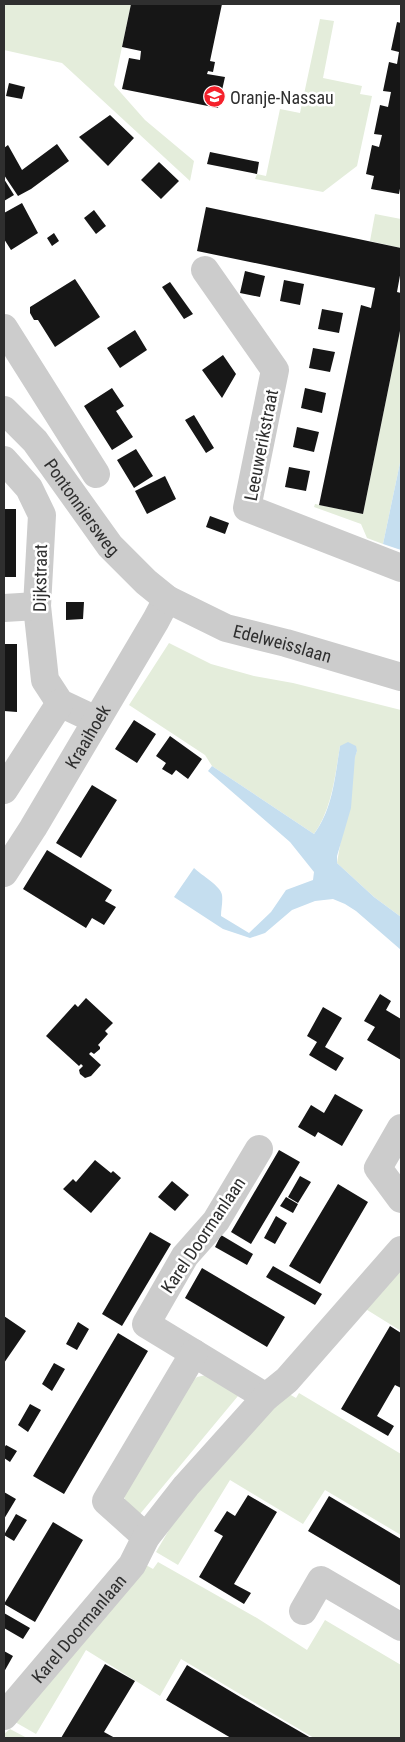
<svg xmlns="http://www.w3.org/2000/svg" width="405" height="1742" viewBox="0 0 405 1742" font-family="'Roboto Condensed',sans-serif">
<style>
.green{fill:#e4eddb}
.water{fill:#c5deef}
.building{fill:#161616}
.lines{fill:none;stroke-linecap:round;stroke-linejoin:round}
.minor{stroke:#ccc;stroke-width:28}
.tertiary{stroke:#ccc;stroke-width:28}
.labels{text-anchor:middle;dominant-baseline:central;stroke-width:5;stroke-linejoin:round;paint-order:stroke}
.poi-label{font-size:18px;fill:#2f2f2f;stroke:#fff;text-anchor:start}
.street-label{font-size:18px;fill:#2f2f2f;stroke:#fff}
</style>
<rect width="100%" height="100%" fill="#fff"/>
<path class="green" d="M4,4h127l-17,81 31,35 49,41 -4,20 -128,-118 -58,-13z
M320,19l14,2 -11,57 39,8 -2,8 12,2 -15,70 -34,26 -68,-13 2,-5 9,2 14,-67 20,4z
M375,214l26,5v29l-31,-7z
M401,326v132l-18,86 -16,-6 -6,-14 -47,-17 1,-3 48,10z
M169,643l42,21 43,12 39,7 108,27v207l-27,-20 -37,-34 18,-107 2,-5 -17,-5c-5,30 -8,63 -26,88l-102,-68 -7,-11 -76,-50z
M401,1266v65l-37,-23z
M206,1375l29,16 3,5 -98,118 -14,-10 -2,-8 64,-111 9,-8z
M299,1393l102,61v81l-76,-45 -22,34 -73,-44 -52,85 -22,-13 20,-34 71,-84 42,-40 7,4z
M158,1562l99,56 50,32 18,-30 76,45v73h-87l-133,-79 -21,37 -74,-46 -50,84 -21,-12 131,-157 7,4z
M10,1729l17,9h-23v-4z"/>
<path class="water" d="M401,458v92l-18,-6z
M348,742l8,4 1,5 -2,6 -4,51 -14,48v7l37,34 27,20v33l-45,-39 -11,-7 -12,-5 -18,2 -23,9 -27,23 -15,5 -27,-9 -49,-32 20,-29c7,7 27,18 28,27 1,7 -1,14 -1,21l28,17 22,-21 15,-22 27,-10 1,-8 -24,-30 -82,-71 4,-5 102,68c19,-25 21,-58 26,-88z"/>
<path class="building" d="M131,4h91l-12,57 5,1 -2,10 -5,-1 -1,3 18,3 -7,31 -96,-19 7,-31 11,2 1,-9 -19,-4z
M397,22l4,1v160l-2,11 -28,-5 3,-13 -8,-2 6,-29 7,2 3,-12 -8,-1 6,-29 8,2 3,-15 -8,-1 6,-29 8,2 2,-12 -8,-2z
M9,83l16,4 -3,12 -16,-3z
M110,115l24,23 -26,28 -29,-29z
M57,144l12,17 -38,28 -13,7 -14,-21v-27l4,-3 14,25z
M210,152l49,10 -2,12 -50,-10z
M159,162l20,19 -18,18 -20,-19z
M4,179l10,16 -10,6z
M22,203l16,30 -27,17 -7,-11v-26z
M206,207l195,41v22l-4,22 4,1v33l-38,188 -44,-9 42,-200 10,3 4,-20 -178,-37z
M94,210l12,16 -10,8 -12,-16z
M54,233l5,8 -7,5 -5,-8z
M245,271l20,5 -5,21 -20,-4z
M75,279l25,38 -45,30 -17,-27h-4l-4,-7v-6z
M284,280l20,4 -4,21 -20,-4z
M170,282l23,32 -9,5 -22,-32z
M322,309l21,4 -4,20 -21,-4z
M135,330l12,20 -27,18 -13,-20z
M313,348l22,4 -5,20 -21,-4z
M223,355l13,19 -14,24 -20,-28z
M112,388l12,18 -8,5 17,26 -21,13 -28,-44z
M305,388l21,5 -4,20 -21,-5z
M194,415l20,33 -8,5 -21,-33z
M297,427l22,5 -5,20 -21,-5z
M136,449l17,27 -19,12 -17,-28z
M289,467l21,4 -4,20 -21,-4z
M165,476l11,23 -29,15 -12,-23z
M4,509h12v68h-12z
M210,516l19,7 -4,11 -19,-7z
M66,602h18l-1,17 -17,1z
M4,644h13v68l-13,-1z
M134,720l22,14 -19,29 -22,-14z
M170,736l32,23 -14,20 -12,-9 -4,5 -10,-6 4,-6 -10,-7z
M92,785l25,15 -36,58 -25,-15z
M47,850l65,40 -7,11 11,6 -12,18 -12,-7 -6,10 -63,-39z
M380,994l11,7 -5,9 15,9v41l-34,-20 8,-13 -11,-6z
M86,998l27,25 -8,8 3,3 -10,11 2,2v2l-6,5 -3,-2 -2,2 12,11 -10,11 -6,2 -5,-4 -1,-4 4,-4 -2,-2 -2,2 -33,-30 29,-32 3,3z
M323,1007l19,11 -17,29 19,11 -8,13 -27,-16 8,-13 -10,-6z
M335,1094l28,16 -21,36 -24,-14 -3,5 -17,-10 13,-22 13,8z
M279,1150l21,12 -49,82 -20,-12z
M95,1160l16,13 2,-2 8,7 -30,35 -28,-24 10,-10 3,3z
M300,1176l11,6 -13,21 -10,-6z
M172,1181l17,14 -14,16 -17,-14z
M338,1184l30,18 -48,82 -31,-18z
M286,1197l12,7 -5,9 -13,-7z
M276,1216l11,7 -12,21 -11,-6z
M150,1232l21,12 -49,82 -20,-12z
M221,1235l32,19 -6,11 -32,-18z
M273,1266l49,28 -7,11 -49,-28z
M202,1268l83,49 -18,30 -82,-49z
M4,1316l22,15 -22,32z
M78,1322l11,7 -12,21 -11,-6z
M390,1326l11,7v55l-6,-3 -18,31 17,10 -6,10 -47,-27z
M118,1333l30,18 -84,143 -31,-18z
M54,1363l11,6 -13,22 -10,-7z
M30,1404l11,6 -13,22 -10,-7z
M6,1445l11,6 -7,11 -6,-4v-10z
M4,1492l12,7 -12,20z
M248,1495l29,17 -43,72 17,9 -7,11 -45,-27 24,-41 -9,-5 13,-20 8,5z
M329,1496l72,43v47l-93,-55z
M16,1514l11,6 -13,21 -10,-6z
M53,1522l30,18 -48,82 -31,-18z
M4,1613l26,15 -7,11 -19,-11z
M4,1651l9,5 -9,16z
M105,1664l30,17 -31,51 11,6h-54z
M187,1665l55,33 69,40h-80l-65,-38z"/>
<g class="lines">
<g class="minor">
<path d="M205,270l70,100 -28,138 154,60"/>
<path d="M4,328l92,146"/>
<path d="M4,460l25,28 13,27 -5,91 8,74 15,23 36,17"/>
<path d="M4,608l33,-2"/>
<path d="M4,790l56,-87"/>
<path id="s1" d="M4,873l29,-45 123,-208 11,-21"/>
<path d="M401,1128l-23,40 23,31"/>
<path d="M259,1149l-43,72 -31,35 -39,68 120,73"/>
<path d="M146,1537l-40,-36 88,-148"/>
<path d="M303,1611l18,-31 80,47"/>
<path id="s2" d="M4,1716l128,-151 14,-28 40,-51 80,-89 21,-17 114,-130"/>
</g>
<path class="tertiary" id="s3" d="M4,410l31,31 75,105 36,36 21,17 59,29 60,15 115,34"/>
</g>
<defs>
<symbol id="school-disc" viewBox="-11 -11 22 22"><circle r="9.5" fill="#f5212b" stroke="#fff"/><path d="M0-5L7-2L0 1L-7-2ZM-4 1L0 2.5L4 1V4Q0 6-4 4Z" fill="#fff"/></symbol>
</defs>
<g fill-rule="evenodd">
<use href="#school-disc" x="202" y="84" width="25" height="25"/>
</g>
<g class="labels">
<g class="poi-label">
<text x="230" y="97">Oranje-Nassau</text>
</g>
<g class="street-label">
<text transform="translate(261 445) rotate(-79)">Leeuwerikstraat</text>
<text stroke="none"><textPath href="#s3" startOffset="125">Pontonniersweg</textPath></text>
<text transform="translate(40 578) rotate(-89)">Dijkstraat</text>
<text stroke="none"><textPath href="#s3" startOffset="375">Edelweisslaan</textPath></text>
<text stroke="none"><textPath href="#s1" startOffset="160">Kraaihoek</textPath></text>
<text transform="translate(203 1235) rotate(-56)">Karel Doormanlaan</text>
<text stroke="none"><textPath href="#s2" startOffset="115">Karel Doormanlaan</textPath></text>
</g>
</g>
<rect width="405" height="1742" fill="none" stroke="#2f2f2f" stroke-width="10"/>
</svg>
